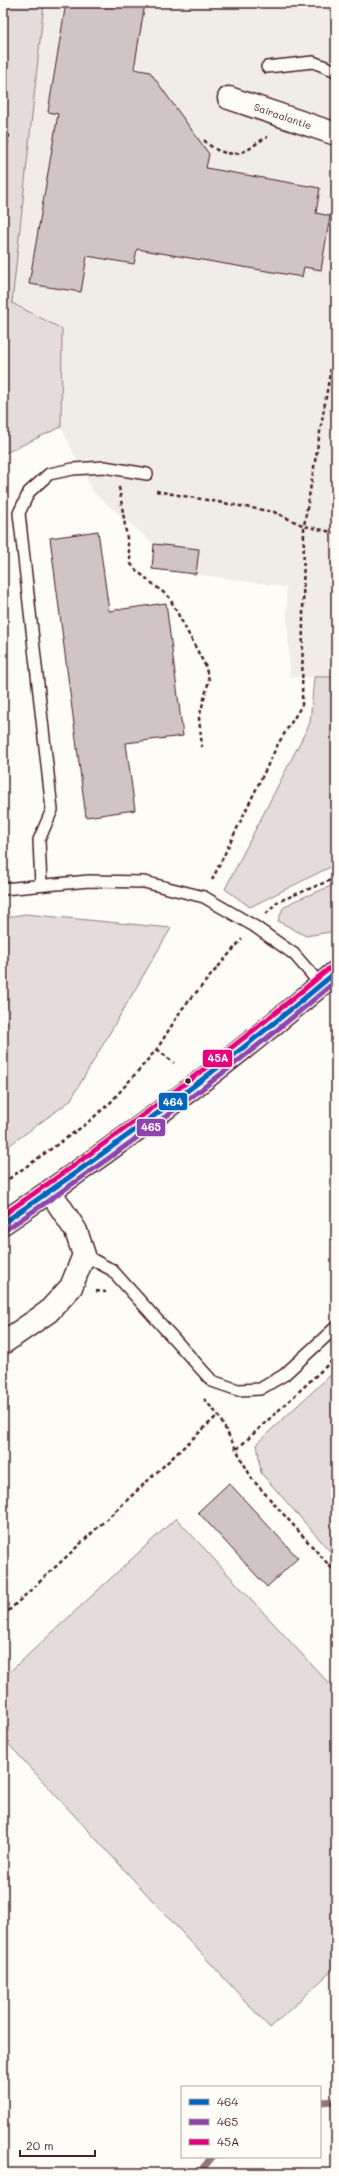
<svg xmlns="http://www.w3.org/2000/svg" width="339" height="2176" viewBox="0 0 339 2176" font-family="Mali,sans-serif">
<style>
.built{fill:#f0ece8}
.green{fill:#e3dcda;stroke:#967e82}
.lines{fill:none;stroke-linecap:round;stroke-linejoin:round}
.stream{stroke:#91777b;stroke-width:7}
.building{fill:#d0c5c4;stroke:#4a1f2b}
.lane-casing{stroke:#4a1f2b;stroke-width:14}
.street-casing{stroke:#4a1f2b;stroke-width:25}
.secondary-casing{stroke:#4a1f2b;stroke-width:25}
.path{stroke:#4a1f2b;stroke-width:2.5;stroke-dasharray:4 3;stroke-linecap:butt}
.lane{stroke:#fdfcf7;stroke-width:11}
.street{stroke:#fdfcf7;stroke-width:22}
.secondary{stroke:#fdfcf7;stroke-width:22}
.bus-1-casing{stroke:#fdfcf7;stroke-width:8}
.bus-2-casing{stroke:#fdfcf7;stroke-width:8}
.bus-3-casing{stroke:#fdfcf7;stroke-width:8}
.bus-1{stroke:#0065bd;stroke-width:5}
.bus-2{stroke:#8e44ad;stroke-width:5}
.bus-3{stroke:#e5007d;stroke-width:5}
.bus-dot{fill:#4a1f2b;stroke:#fdfcf7;stroke-width:1.5}
.labels{text-anchor:middle;dominant-baseline:central;stroke-width:3.5;stroke-linejoin:round;paint-order:stroke}
.street-label{font-size:10px;fill:#4a1f2b;stroke:#fdfcf7}
.line-badge{stroke:#fdfcf7;stroke-width:1.5}
.badge-label{font-size:11px;text-anchor:middle;font-weight:bold;fill:#fff}
</style>
<rect width="100%" height="100%" fill="#fdfcf7"/>
<filter id="ink" filterUnits="userSpaceOnUse"><feTurbulence type="fractalNoise" baseFrequency=".025" numOctaves="2"/><feDisplacementMap in="SourceGraphic" scale="8" xChannelSelector="R" yChannelSelector="G"/><feConvolveMatrix kernelMatrix="1 2 1 2 8 2 1 2 1" color-interpolation-filters="sRGB"/></filter>
<g filter="url(#ink)">
<path class="built" d="M44,3h292v674h-46l-4,-90 -90,-13 3,-25 -45,-5 -61,-52 -32,-65 1,-98 -50,-26z"/>
<path class="green" d="M3,3h41l-32,300 50,26 -1,98 -58,27z
M314,677h22v187l-86,43 -25,-18 85,-166z
M336,884v47l-30,5 -28,-15 5,-13 11,-7z
M25,914l146,14 -101,173 -67,49v-232z
M336,1370v188l-75,-85 -4,-30z
M176,1518l160,173v276l-66,61 -267,-290v-60z"/>
<g class="lines">
<path class="stream" d="M320,2102l16,-1
M199,2173l13,-16"/>
</g>
<path class="building" d="M66,3h79l-11,66 16,3 59,82 -3,14 114,20 -4,25 14,3 -9,54 -17,-3 -2,10 -165,-28 -3,15 -47,-8 -6,36 -52,-8 29,-170 -10,-2z
M98,531l11,80 57,-8 17,133 -57,7 9,67 -49,7 -36,-279z
M154,544l45,5 -3,25 -44,-5z
M229,1483l69,75 -31,29 -69,-75z"/>
<g class="lines">
<defs>
<path id="lane" d="M267,67l46,-5 23,9
M41,885l-2,-45 13,-30 -33,-297 10,-21 20,-18 24,-5 31,-2 43,7
M3,889l86,-8 55,1 60,15 50,29 40,28 27,31
M84,1255l28,15 100,111 26,9 22,-1 24,-14 52,-48"/>
<path id="street" d="M229,98l107,36
M3,1343l45,-31 23,-25 13,-32 -8,-24 -26,-40"/>
<path id="secondary" d="M3,1223c115,-77 228,-161 333,-251"/>
</defs>
<use href="#lane" class="lane-casing"/>
<use href="#street" class="street-casing"/>
<use href="#secondary" class="secondary-casing"/>
<path class="path" d="M3,131l6,3 -6,34
M204,140c12,13 29,18 45,9 6,-4 12,-10 19,-12
M119,487l12,77 6,7 32,26 36,68 4,15 -10,38 3,29
M156,491l118,21 30,14 32,7
M212,880l66,-136 24,-39 2,-179 32,-188
M266,914l11,-12 59,-24
M157,1049l17,14
M3,1183l83,-59 25,-22 46,-53 25,-40 60,-70
M96,1291l10,1
M204,1399l14,16 34,64 84,94
M237,1449l99,-92
M3,1616l215,-201"/>
<use href="#lane" class="lane"/>
<use href="#street" class="street"/>
<use href="#secondary" class="secondary"/>
<defs>
<path id="bus-1" d="M3,1223c115,-78 226,-161 333,-251"/>
<path id="bus-2" d="M7,1229c114,-77 224,-159 329,-248"/>
<path id="bus-3" d="M3,1215c114,-78 223,-160 328,-248"/>
</defs>
<use href="#bus-1" class="bus-1-casing"/>
<use href="#bus-2" class="bus-2-casing"/>
<use href="#bus-3" class="bus-3-casing"/>
<use href="#bus-1" class="bus-1"/>
<use href="#bus-2" class="bus-2"/>
<use href="#bus-3" class="bus-3"/>
</g>
</g>
<circle class="bus-dot" cx="188" cy="1081" r="3.5"/>
<g class="labels">
<g class="street-label">
<text transform="translate(283 116) rotate(19)">Sairaalantie</text>
</g>
</g>
<g class="line-badge">
<rect x="202" y="1049" width="31" height="19" rx="4" fill="#e5007d"/>
<rect x="158" y="1092" width="30" height="19" rx="4" fill="#0065bd"/>
<rect x="136" y="1118" width="30" height="19" rx="4" fill="#8e44ad"/>
</g>
<g class="badge-label">
<text x="218" y="1062">45A</text>
<text x="173" y="1106">464</text>
<text x="151" y="1131">465</text>
</g>
<rect width="339" height="2176" fill="none" stroke="#fdfcf7" stroke-width="16"/>
<rect x="8" y="8" width="323" height="2160" fill="none" stroke="#4a1f2b" stroke-width="1.5" filter="url(#ink)"/>
<rect x="181" y="2086" width="140" height="72" fill="#fdfcf7" stroke="#b5a4a5"/>
<rect x="189" y="2099" width="20" height="6" fill="#0065bd" stroke="#b5a4a5"/>
<text x="217" y="2106" font-size="12" fill="#4a1f2b">464</text>
<rect x="189" y="2119" width="20" height="6" fill="#8e44ad" stroke="#b5a4a5"/>
<text x="217" y="2126" font-size="12" fill="#4a1f2b">465</text>
<rect x="189" y="2139" width="20" height="6" fill="#e5007d" stroke="#b5a4a5"/>
<text x="217" y="2146" font-size="12" fill="#4a1f2b">45A</text>
<path d="M20 2150v6h75v-6" fill="none" stroke="#4a1f2b" stroke-width="2"/>
<text x="26" y="2150" font-size="12" fill="#4a1f2b" stroke="#fdfcf7" stroke-width="3" paint-order="stroke">20 m</text>
</svg>
